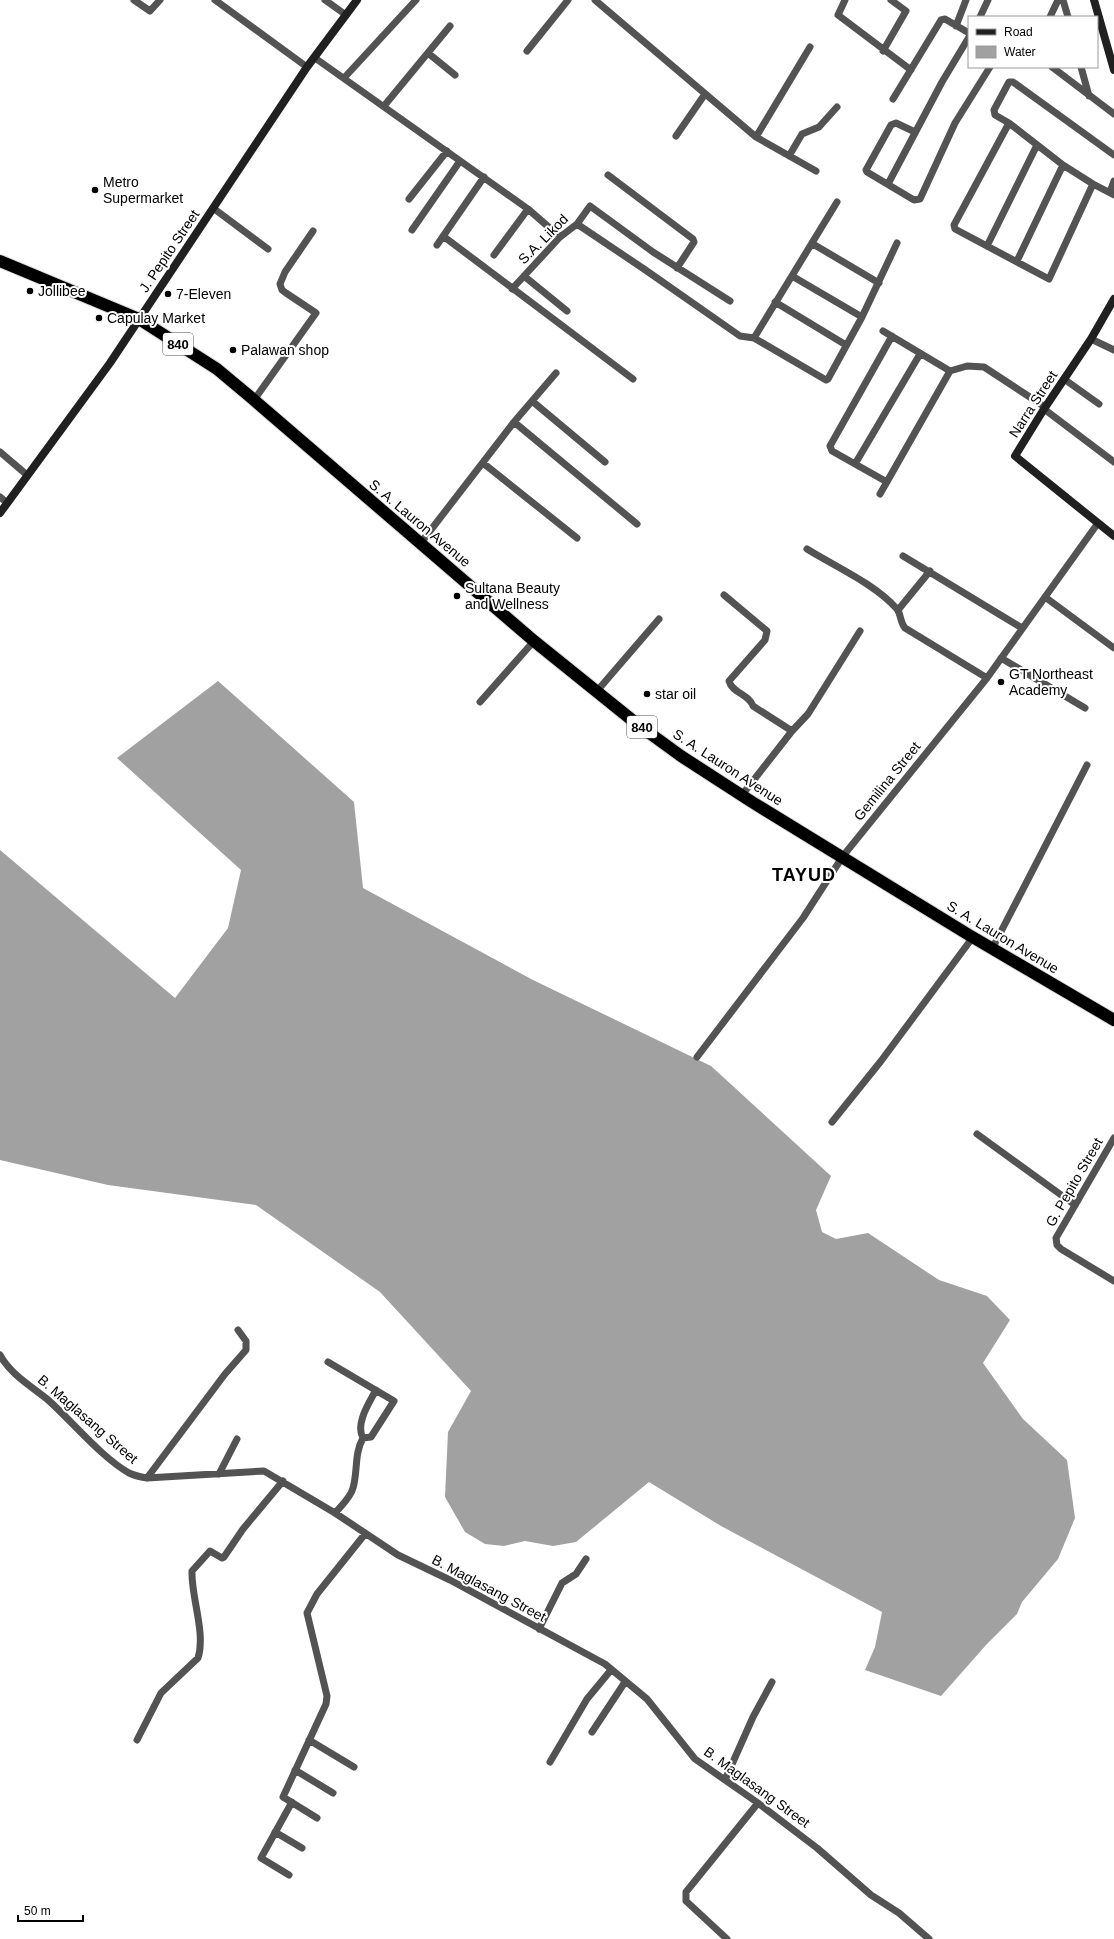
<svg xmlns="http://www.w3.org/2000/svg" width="1114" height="1939" viewBox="0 0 1114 1939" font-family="Arial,sans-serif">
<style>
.water{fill:#a1a1a1}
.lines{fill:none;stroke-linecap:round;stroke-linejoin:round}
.highway-casing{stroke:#dbdbdb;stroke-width:14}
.street{stroke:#535353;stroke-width:7}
.secondary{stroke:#202020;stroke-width:8}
.highway{stroke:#000;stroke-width:12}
.poi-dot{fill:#000;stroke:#fff;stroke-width:1.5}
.labels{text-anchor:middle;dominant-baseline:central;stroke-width:4;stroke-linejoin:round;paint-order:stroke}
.shield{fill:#fff;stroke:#4c4c4c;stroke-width:1}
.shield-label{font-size:13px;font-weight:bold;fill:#000}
.poi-label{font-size:14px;fill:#000;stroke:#fff;text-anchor:start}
.street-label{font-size:14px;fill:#000;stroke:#fff}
.district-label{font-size:18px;font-weight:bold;letter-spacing:1px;fill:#000;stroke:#fff}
</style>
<rect width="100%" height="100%" fill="#fff"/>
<path class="water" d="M218,681l136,121 9,86 170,92 178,86 120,110 -15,34 6,22 14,7 32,-6 71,47 48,16 23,24 -27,43 40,56 44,41 8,58 -17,41 -36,43 -5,12 -31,31 -45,51 -76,-26 10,-23 7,-35 -161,-86 -72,-44 -73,60 -23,4 -28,-5 -21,5 -19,-2 -20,-12 -20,-35 3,-65 23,-41 -91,-99 -124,-87 -148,-20 -108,-25v-310l175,148 53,-70 13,-58 -124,-112z"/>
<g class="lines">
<defs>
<path id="highway" d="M0,261l139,58 78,50 37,31 280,241 103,83 44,32 71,46 217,133 145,85"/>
</defs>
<use href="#highway" class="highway-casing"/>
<path class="street" d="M134,0l16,11 10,-11
M215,0l92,67
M325,0l21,15
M595,0l161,137 60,34
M845,0l-7,15 73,55
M1063,0l5,17
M980,17l8,-17
M1050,17l8,-17
M956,26l10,-26
M527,51l41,-51
M883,51l23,-40 -15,-11
M428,53l27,22
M315,58l213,151 32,28
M1052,67l62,47
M1081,67l8,29
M344,78l72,-78
M893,99l48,-79 4,-1 24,14
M384,106l66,-80
M1009,123l-55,102 1,4 94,50 44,-95
M915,132l-19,-9 -5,2 -25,45 1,2 47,28 6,-1 35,-76 35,-56
M676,136l29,-42
M756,137l54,-90
M1114,155l-101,-73h-4l-15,28 1,5 14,8 54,42 30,19 21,11
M789,156l13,-22 17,-7 18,-20
M608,175l85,64 1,3 -17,26
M888,184l54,-102 27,-45
M1110,192l4,-11
M409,199l38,-48
M213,208l55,41
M577,224l67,45 96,67 14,2 72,42 2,-1 34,-62 35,-74
M412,230l48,-69
M443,236l190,143
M813,244l66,39
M437,245l47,-68
M987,246l50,-101
M494,255l34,-46
M1017,261l46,-96
M524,276l43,35
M792,276l70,41
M512,289l48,-52 17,-13 13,-18 63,46 77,49
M775,302l71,43
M883,331l67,40 17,-5 17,1 61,40
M754,338l83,-136
M1091,339l23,11
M1064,379l35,25
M254,400l62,-87 -30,-20 -4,-3 -2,-6 5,-12 28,-41
M532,401l73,61
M1044,409l70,53
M514,422l123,102
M0,452l27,23
M483,463l94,75
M855,464l65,-110
M887,482l-55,-31 -2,-5 62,-110
M880,494l70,-123
M0,497l7,6
M420,544l94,-122 42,-49
M807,549c29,18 68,35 90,60 4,5 3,13 8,19l82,50
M903,556l119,72
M724,595l43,36 -2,9 -36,41c3,12 20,13 24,25l39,25
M1045,597l69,51
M898,610l32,-39
M1001,658l84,50
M597,691l62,-72
M480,702l54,-61
M742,795l50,-64 16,-17 52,-83
M992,949l95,-184
M697,1057l106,-139 40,-62 144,-178 111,-155
M832,1122l49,-61 92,-124
M977,1134l98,71
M1114,1138l-58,100 1,7 4,4 53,32
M0,1355c10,19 31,31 47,44 25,22 54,58 82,74 6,3 12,4 18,5l117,-7 71,42 63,42 52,25 155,84 42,35 48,60 63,44 59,45 54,47 28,18 30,26
M328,1362l66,39 -23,36 -8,1c-9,16 -5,33 -10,50 -2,9 -12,18 -18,25
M363,1438c-8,-14 6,-35 13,-48
M219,1474l18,-35
M147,1478l78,-104 21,-24v-9l-8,-11
M539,1629l23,-46 14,-9 10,-15
M592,1732l33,-50
M137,1740l24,-47 37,-35c8,-25 -7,-61 -6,-87l18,-20 12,7 2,-1 19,-28 40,-48
M309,1740l45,27
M550,1762l37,-63 24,-29
M295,1770l38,23
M725,1780l28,-63 19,-35
M317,1818l-34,-21 43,-93 1,-8 -20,-83 10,-19 48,-60
M275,1832l27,16
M289,1875l-28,-17 31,-56
M727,1939l-41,-38v-9l72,-89"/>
<path class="secondary" d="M1094,0l20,70
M1114,299l-23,40 -47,70 -29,47 99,80
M0,513l110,-150 197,-296 50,-67"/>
<use href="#highway" class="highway"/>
</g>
<g class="poi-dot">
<circle cx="95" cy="190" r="4"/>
<circle cx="30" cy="291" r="4"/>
<circle cx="168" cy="294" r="4"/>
<circle cx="99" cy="318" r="4"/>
<circle cx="233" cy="350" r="4"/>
<circle cx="457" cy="596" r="4"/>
<circle cx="1001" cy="682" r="4"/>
<circle cx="647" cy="694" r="4"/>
</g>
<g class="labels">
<g class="shield">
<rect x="163" y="333" width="30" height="22" rx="3"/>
<rect x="627" y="716" width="30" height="22" rx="3"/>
</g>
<g class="shield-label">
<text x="178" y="344">840</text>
<text x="642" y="727">840</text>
</g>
<g class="poi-label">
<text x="103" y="182">Metro<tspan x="103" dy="16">Supermarket</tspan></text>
<text x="38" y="291">Jollibee</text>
<text x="176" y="294">7-Eleven</text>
<text x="107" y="318">Capulay Market</text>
<text x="241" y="350">Palawan shop</text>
<text x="465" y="588">Sultana Beauty<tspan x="465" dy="16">and Wellness</tspan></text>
<text x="1009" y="674">GT Northeast<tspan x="1009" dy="16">Academy</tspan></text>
<text x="655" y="694">star oil</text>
</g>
<g class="street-label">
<text transform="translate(543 239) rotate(-45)">S.A. Likod</text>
<text transform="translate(169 251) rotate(-56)">J. Pepito Street</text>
<text transform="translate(1033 404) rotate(-57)">Narra Street</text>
<text transform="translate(420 523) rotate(40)">S. A. Lauron Avenue</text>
<text transform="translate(728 767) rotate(33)">S. A. Lauron Avenue</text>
<text transform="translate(887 781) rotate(-51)">Gemilina Street</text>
<text transform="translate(1003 937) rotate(31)">S. A. Lauron Avenue</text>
<text transform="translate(1074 1182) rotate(-60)">G. Pepito Street</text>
<text transform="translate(88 1419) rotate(41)">B. Maglasang Street</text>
<text transform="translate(489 1588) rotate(28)">B. Maglasang Street</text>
<text transform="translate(757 1787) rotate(36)">B. Maglasang Street</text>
</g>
<g class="district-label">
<text x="804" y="875">TAYUD</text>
</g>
</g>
<rect x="968" y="16" width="130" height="52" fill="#ffffff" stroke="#999999"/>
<rect x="976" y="29" width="20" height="6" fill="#202020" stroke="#999999"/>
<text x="1004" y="36" font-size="12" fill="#000000">Road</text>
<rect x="976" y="46" width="20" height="12" fill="#a1a1a1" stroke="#999999"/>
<text x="1004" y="56" font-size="12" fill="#000000">Water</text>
<path d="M18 1915v6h65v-6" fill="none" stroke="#000000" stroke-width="2"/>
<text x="24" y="1915" font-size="12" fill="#000000" stroke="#ffffff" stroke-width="3" paint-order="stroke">50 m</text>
</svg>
